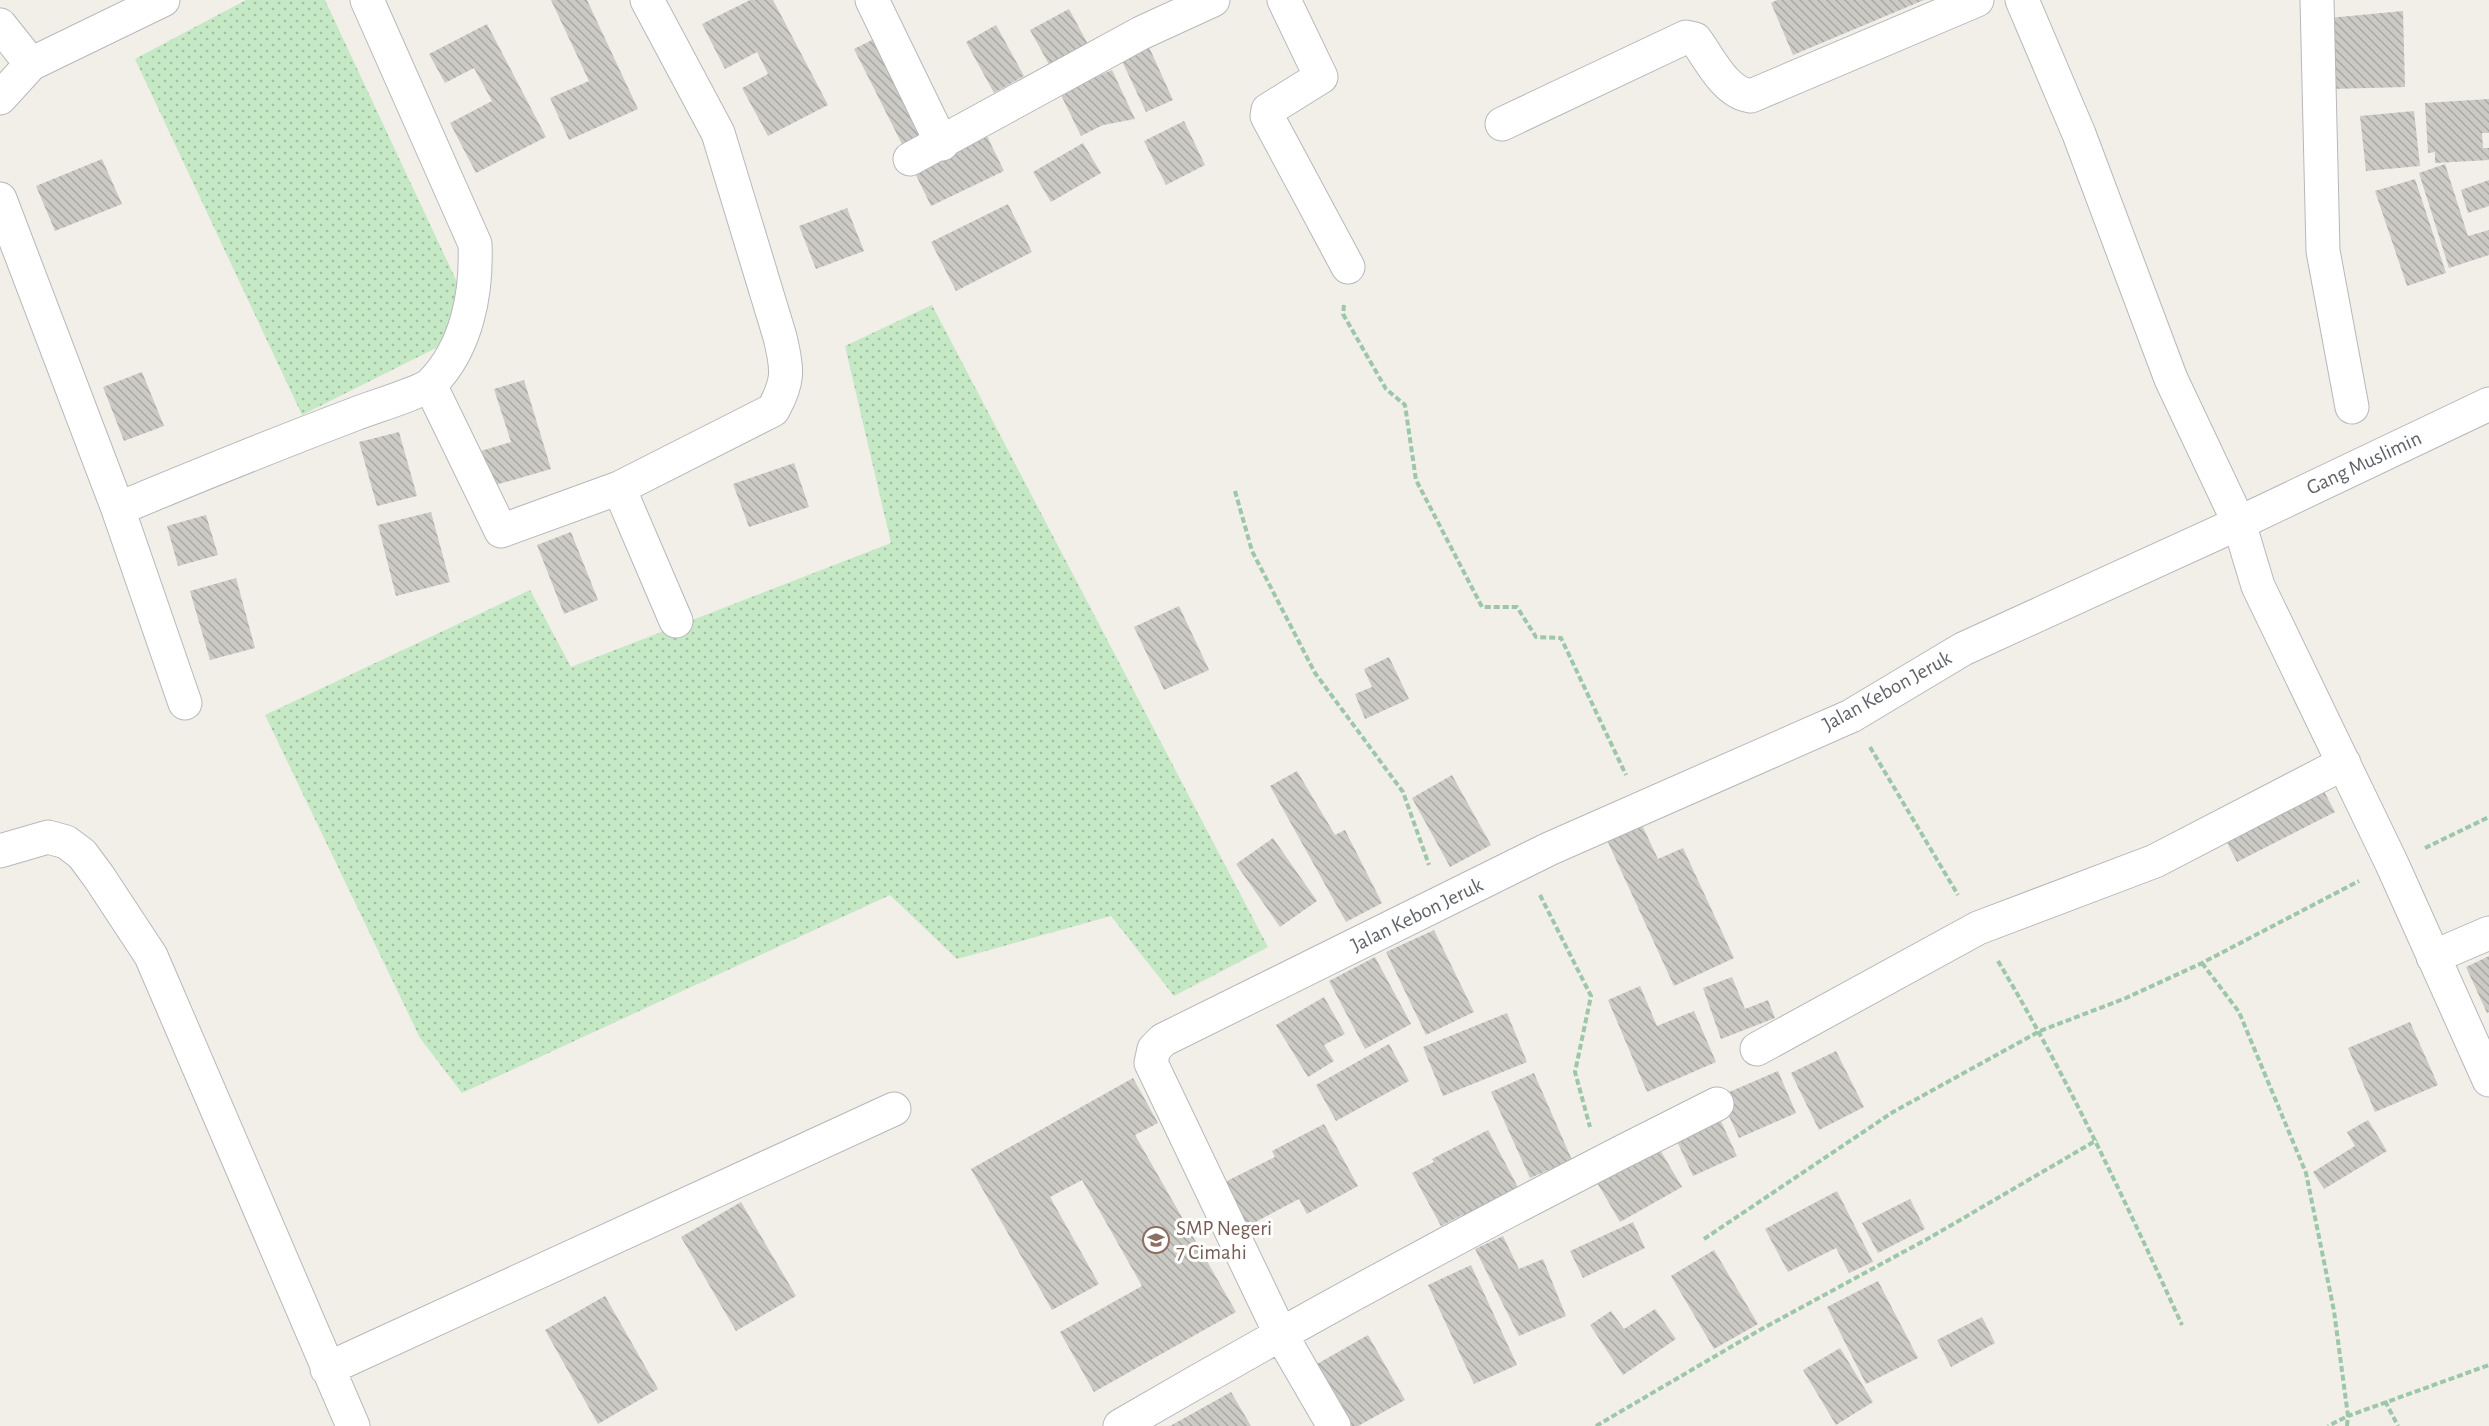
<svg xmlns="http://www.w3.org/2000/svg" width="2489" height="1426" viewBox="0 0 2489 1426" font-family="'Alegreya Sans',sans-serif">
<style>
.grass{fill:url(#grass-dots)}
.building{fill:url(#building-back-hatch)}
.lines{fill:none;stroke-linecap:round;stroke-linejoin:round}
.minor-casing{stroke:#b5b8bc;stroke-width:35}
.path{stroke:#9cc7a9;stroke-width:4;stroke-dasharray:6 3;stroke-linecap:butt}
.minor{stroke:#fff;stroke-width:33}
.labels{text-anchor:middle;dominant-baseline:central;stroke-width:6;stroke-linejoin:round;paint-order:stroke}
.street-label{font-size:21px;fill:#5f6368;stroke:#fff}
.education-label{font-size:21px;fill:#785e54;stroke:#fff;text-anchor:start}
</style>
<defs>
<pattern id="grass-dots" width="8" height="8" patternUnits="userSpaceOnUse" patternTransform="scale(1.5)"><rect width="8" height="8" fill="#c5e8c5"/><path d="M2 2h.1M6 6h.1" fill="none" stroke="#a3c0a4" stroke-width="1.8" stroke-linecap="round"/></pattern>
<pattern id="building-back-hatch" width="6" height="6" patternUnits="userSpaceOnUse" patternTransform="scale(1.5)"><rect width="6" height="6" fill="#cccac5"/><path d="M-1 5l2 2M0 0l6 6M5-1l2 2" fill="none" stroke="#a9a8a4"/></pattern>
</defs>
<rect width="100%" height="100%" fill="#f1efe8"/>
<path class="grass" d="M246,0h79l153,327 -176,88 -167,-356z
M932,305l336,642 -94,49 -63,-80 -154,43 -67,-64 -428,198 -42,-55 -155,-323 265,-125 41,77 320,-124 -46,-197z"/>
<path class="building" d="M551,0h36l51,109 -69,31 -19,-42 39,-17z
M750,0h23l55,105 -60,31 -26,-48 26,-14 -11,-22 -32,17 -23,-45z
M1777,0h147l-131,55 -22,-52z
M1069,9l21,39 -39,20 -21,-38z
M2403,11l2,76 -73,2 -3,-71z
M487,24l59,113 -70,36 -26,-50 42,-22 -18,-33 -29,15 -16,-29z
M996,25l28,51 -30,17 -28,-51z
M880,36l55,107 -27,13 -54,-107z
M1149,47l24,53 -27,12 -25,-53z
M1112,70l23,49 -32,6 -22,11 -21,-43z
M2489,99v34h-7l1,15h6v12l-54,3v-11l-7,1 -3,-50z
M2414,111l6,55 -54,5 -6,-55z
M1184,121l21,44 -39,20 -22,-44z
M985,132l19,39 -73,35 -19,-39z
M1083,143l18,30 -50,29 -18,-30z
M102,159l20,45 -67,27 -19,-45z
M2445,164l23,72 21,-6v25l-40,13 -30,-95z
M2415,179l31,94 -39,13 -32,-95z
M2489,180v26l-21,7 -7,-23z
M1008,204l24,48 -76,39 -25,-49z
M847,208l17,43 -48,18 -17,-43z
M142,372l22,54 -40,15 -21,-54z
M524,380l27,89 -66,19 -11,-35 37,-11 -17,-53z
M399,432l18,64 -40,10 -18,-64z
M794,463l15,44 -60,20 -16,-43z
M431,512l19,70 -54,14 -18,-71z
M206,515l12,40 -40,11 -11,-40z
M571,532l27,68 -34,14 -27,-69z
M236,578l19,70 -45,12 -20,-69z
M1179,606l30,64 -45,20 -30,-63z
M1389,657l20,42 -44,20 -10,-25 17,-7 -8,-18z
M1297,771l38,64 10,-5 37,73 -36,19 -76,-136z
M1452,775l39,70 -41,22 -38,-69z
M2318,780l17,32 -98,50 -17,-33z
M1641,823l17,36 25,-11 51,110 -60,28 -68,-148z
M1273,838l44,63 -37,26 -44,-63z
M1434,930l40,82 -48,23 -40,-83z
M2489,956v56l-2,1 -21,-46z
M1375,957l36,67 -46,25 -36,-68z
M1732,977l13,32 23,-9 7,18 -54,21 -18,-51z
M1640,986l17,40 37,-15 22,51 -69,30 -39,-92z
M1324,997l21,37 -21,11 10,16 -26,16 -32,-52z
M1507,1013l20,49 -84,34 -20,-49z
M2410,1022l28,63 -63,27 -27,-64z
M1389,1044l20,37 -73,40 -20,-36z
M1836,1051l28,56 -45,23 -28,-57z
M1778,1071l18,42 -57,25 -19,-42z
M1534,1073l38,87 -42,18 -39,-86z
M1133,1078l25,45 -23,12 101,177 -142,80 -34,-60 82,-46 -60,-106 -32,17 49,87 -47,26 -81,-141z
M1719,1117l18,39 -44,20 -18,-39z
M2368,1120l19,31 -63,38 -11,-17 42,-26 -8,-14z
M1324,1124l34,62 -51,28 -8,-15 -55,29 -23,-44 54,-27 -3,-6z
M1488,1130l35,67 -56,29 -5,-11 -21,11 -29,-53 22,-11 -2,-3z
M1653,1138l29,49 -62,35 -28,-48z
M1837,1191l36,71 -24,11 -13,-25 -48,24 -23,-43z
M1910,1199l15,30 -47,24 -16,-30z
M741,1202l55,94 -60,35 -55,-94z
M1633,1222l12,26 -62,30 -13,-27z
M1503,1236l16,33 24,-10 23,57 -47,20 -44,-87z
M1714,1250l44,74 -44,25 -43,-73z
M1471,1265l46,100 -43,19 -46,-99z
M1878,1281l40,77 -52,26 -39,-77z
M605,1296l53,93 -60,35 -53,-94z
M1655,1309l21,30 -53,36 -33,-50 21,-14 13,18z
M1982,1317l13,26 -44,24 -14,-27z
M1368,1335l37,65 -47,26h-6l-35,-62z
M1840,1348l33,54 -37,23 -33,-55z
M1231,1392l20,34h-81z"/>
<g class="lines">
<defs>
<path id="minor" d="M872,0l70,144
M1284,0l37,77 -53,33 -1,6 81,151
M2022,0l57,134 92,245 68,144 19,63 134,278 97,216
M2317,0l6,251 29,156
M0,25l31,39
M0,98l31,-34 132,-64
M1502,124l184,-87 9,2c15,20 30,54 56,57l226,-96
M910,159l231,-126 72,-33
M0,199l118,310 67,194
M430,385l71,146 118,-43 154,-78c16,-29 15,-40 7,-73l-62,-204 -71,-133
M619,488l57,133
M118,509c79,-33 158,-65 237,-95 15,-6 67,-22 76,-30 36,-36 46,-91 44,-140l-108,-244
M0,851l48,-14 18,5 16,12 17,23 52,79 202,470
M2433,957l56,-24
M1757,1049l221,-121 177,-67 189,-98
M327,1369l567,-260
M1120,1426c196,-114 394,-221 597,-322
M1334,1426l-54,-93 -129,-270 3,-14 9,-9 386,-191 302,-133 112,-67 276,-126 250,-119"/>
</defs>
<use href="#minor" class="minor-casing"/>
<path class="path" d="M1344,305l-1,9 43,75 19,16 11,75 66,127h35l19,30 25,1 65,137
M1235,491l17,60 63,122 88,119 26,73
M1870,747l88,148
M2425,848l64,-31
M1540,895l51,101 -16,76 15,55
M1998,961c70,117 127,240 184,364
M2202,963l37,49 67,161 28,138 14,105 -20,10
M1704,1239l189,-127 147,-81 86,-33 76,-35 157,-82
M2385,1401l13,25
M1596,1426l162,-95 173,-94 166,-97
M2347,1426l1,-10 141,-51"/>
<use href="#minor" class="minor"/>
</g>
<defs>
<symbol id="school-ring" viewBox="-11 -11 22 22"><circle r="9.5" fill="#fff" stroke="#8d6e63" stroke-width="1.5"/><path d="M0-5L7-2L0 1L-7-2ZM-4 1L0 2.5L4 1V4Q0 6-4 4Z" fill="#8d6e63"/></symbol>
</defs>
<g fill-rule="evenodd">
<use href="#school-ring" x="1141" y="1225" width="30" height="30"/>
</g>
<g class="labels">
<g class="street-label">
<text transform="translate(2364 463) rotate(-25)">Gang Muslimin</text>
<text transform="translate(1887 691) rotate(-29)">Jalan Kebon Jeruk</text>
<text transform="translate(1417 915) rotate(-26)">Jalan Kebon Jeruk</text>
</g>
<g class="education-label">
<text x="1176" y="1228">SMP Negeri<tspan x="1176" dy="24">7 Cimahi</tspan></text>
</g>
</g>
</svg>
